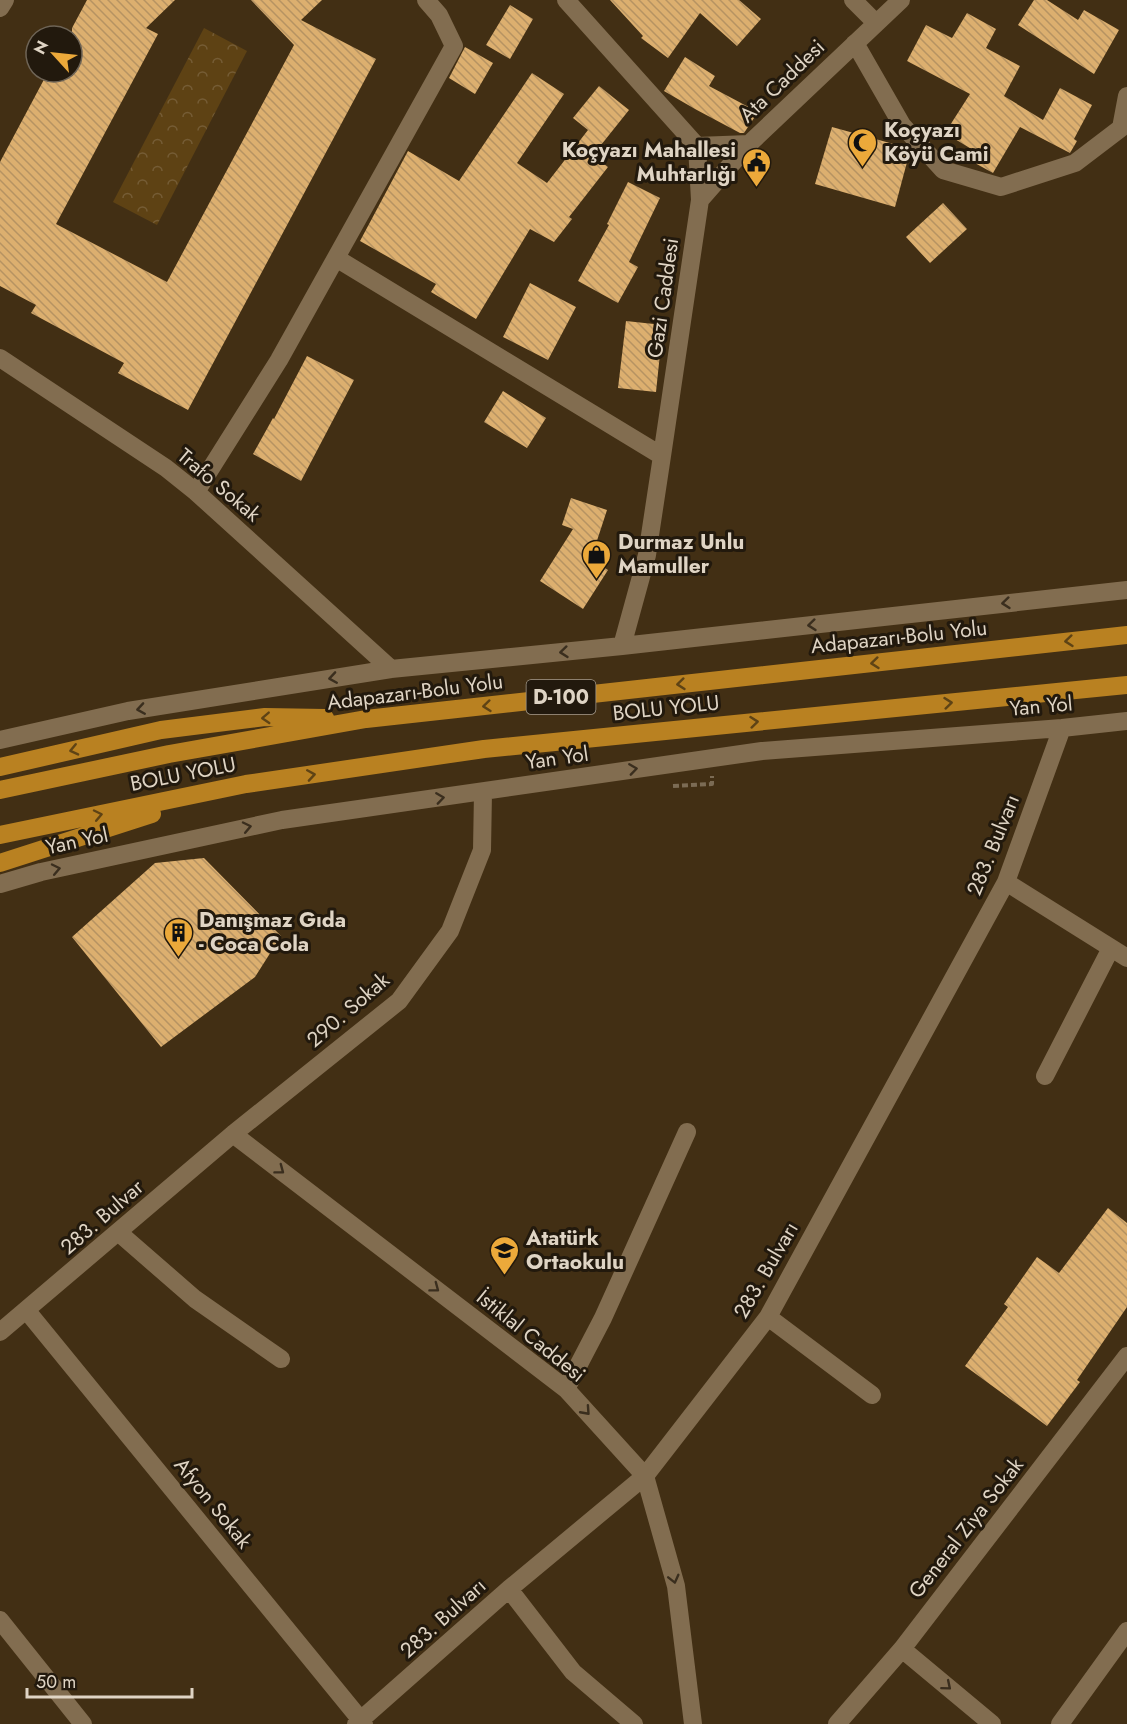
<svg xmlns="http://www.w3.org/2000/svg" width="1127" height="1724" viewBox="0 0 1127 1724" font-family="Jost,sans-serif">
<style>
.park{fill:url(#park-crowns)}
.building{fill:url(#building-back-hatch)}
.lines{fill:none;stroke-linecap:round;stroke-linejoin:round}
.path{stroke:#7b6b54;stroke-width:4;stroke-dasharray:6 3;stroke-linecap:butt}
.minor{stroke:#826d50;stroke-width:18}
.highway{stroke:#b98121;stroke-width:18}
.oneway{stroke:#3a2e1e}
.oneway2{stroke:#5e4315}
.labels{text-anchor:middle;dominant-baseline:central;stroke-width:6;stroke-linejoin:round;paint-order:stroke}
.shield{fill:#22190d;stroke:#a69c8d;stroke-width:1.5}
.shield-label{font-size:20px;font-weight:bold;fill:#dfd4c4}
.street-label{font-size:21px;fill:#dfd4c4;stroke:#22190d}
.poi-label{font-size:21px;font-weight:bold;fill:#dfd4c4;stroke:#22190d;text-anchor:start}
</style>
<defs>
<pattern id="park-crowns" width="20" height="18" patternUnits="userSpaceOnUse" patternTransform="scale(1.5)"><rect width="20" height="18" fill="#5e4214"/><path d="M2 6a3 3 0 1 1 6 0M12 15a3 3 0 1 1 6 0" fill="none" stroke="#755c35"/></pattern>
<pattern id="building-back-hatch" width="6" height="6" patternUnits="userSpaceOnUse" patternTransform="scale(1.5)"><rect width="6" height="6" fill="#dcaf6f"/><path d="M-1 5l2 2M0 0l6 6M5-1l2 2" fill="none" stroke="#b69362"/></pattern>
</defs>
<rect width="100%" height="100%" fill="#422f14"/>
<path class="park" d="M204,28l43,23 -90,174 -44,-23z"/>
<path class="building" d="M87,0h88l-29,28 12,6 -102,190 111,58 127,-237 -43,-45h71l-21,20 75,39 -188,351 -70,-37 6,-10 -93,-50 5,-8 -36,-19v-124l48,-90h24v-44z
M610,0h129l22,19 -24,27 -37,-33 -32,45 -27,-20 2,-2z
M1034,0h13l31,20 6,-10 35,20 -25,44 -76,-49z
M510,5l23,14 -23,40 -24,-14z
M967,13l29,16 -10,19 34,18 -16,30 39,24 17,-32 32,17 -18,34 3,2 -7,12 -50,-26 -27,46 -20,-11 5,-9 -33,-20 25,-39 -63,-33 19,-36 26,13z
M465,47l28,16 -18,31 -26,-16z
M685,57l30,19 -6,10 49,26 -14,21h-4l-45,-24 -31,-18z
M532,73l32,21 -47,69 30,20 41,-53 -15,-12 26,-32 30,24 -36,45 15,12 -39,50 3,2 -18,23 -24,-13 -54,90 -45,-27 5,-8 -76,-43 48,-90 51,30z
M832,127l76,21 2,3 -15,56 -80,-23z
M628,182l32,16 -31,64 9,5 -20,36 -40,-22 31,-56 -2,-1z
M943,203l24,26 -37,34 -24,-26z
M530,283l46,24 -28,53 -45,-23z
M626,321l37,4 -7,67 -38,-4z
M307,356l47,24 -53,101 -48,-27 20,-36 1,1z
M503,391l43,27 -19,30 -43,-26z
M571,498l36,12 -16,49 17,11 -25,39 -43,-28 33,-52 -11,-4z
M204,858l77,78 -26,41 -94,70 -89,-110 83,-74z
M1108,1208l19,15v84l-50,73 3,2 -33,44 -82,-60 43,-59 -4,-3 33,-47 22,16z"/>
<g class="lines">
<path class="path" d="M673,786l39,-2v-8"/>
<path class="minor" d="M566,0l131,146 3,54 -38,256 -15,99 -25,91
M853,0l23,23
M0,8l5,-8
M855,43l47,82 41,45 58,17 74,-24 46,-35 6,-32
M697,146l52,-2
M700,200l49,-56 152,-144
M336,258l326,198
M0,358l166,110 30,24 195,177
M196,492l83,-132 175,-314 -15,-31 -13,-15
M0,740l128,-29 263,-42 231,-23 505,-56
M1006,882l121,76
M0,884l41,-12 241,-52 480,-69 300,-23 65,-7
M1045,1076l66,-128
M233,1134l333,255 79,87 31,110 17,138
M118,1232l77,67 86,60
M27,1311l337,413
M768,1317l104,78
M0,1332l233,-198 166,-133 51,-70 32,-81 1,-58
M566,1389l37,-71 84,-186
M509,1589l64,83 61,52
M0,1620l83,104
M902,1649l90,75
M356,1724l153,-135 136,-113 123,-159 238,-435 56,-154
M837,1724l65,-75 225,-293
M1060,1724l67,-93"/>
<path class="highway" d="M0,767l161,-37 104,-13 60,1
M0,790l169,-36 197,-35 761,-84
M0,835l246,-51 238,-35 643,-64
M0,863l152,-49"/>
</g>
<defs><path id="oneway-chevron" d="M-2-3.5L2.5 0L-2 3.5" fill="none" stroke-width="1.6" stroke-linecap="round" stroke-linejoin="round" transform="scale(1.5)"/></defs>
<g class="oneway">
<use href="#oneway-chevron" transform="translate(1006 603) rotate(174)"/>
<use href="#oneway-chevron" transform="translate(812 625) rotate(174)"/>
<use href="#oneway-chevron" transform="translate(564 652) rotate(174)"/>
<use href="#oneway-chevron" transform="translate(333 678) rotate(171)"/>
<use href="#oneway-chevron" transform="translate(141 709) rotate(171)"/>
<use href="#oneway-chevron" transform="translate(633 769) rotate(-8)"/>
<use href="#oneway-chevron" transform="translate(440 798) rotate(-8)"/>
<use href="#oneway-chevron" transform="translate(247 827) rotate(-12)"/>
<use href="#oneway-chevron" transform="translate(56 869) rotate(-12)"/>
<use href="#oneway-chevron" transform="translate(280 1170) rotate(37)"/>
<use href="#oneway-chevron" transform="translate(435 1288) rotate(37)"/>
<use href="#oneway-chevron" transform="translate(586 1411) rotate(48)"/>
<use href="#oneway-chevron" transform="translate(674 1579) rotate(76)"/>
<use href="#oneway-chevron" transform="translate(947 1686) rotate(40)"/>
</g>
<g class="oneway2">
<use href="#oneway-chevron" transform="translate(1069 641) rotate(174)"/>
<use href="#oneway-chevron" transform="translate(875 663) rotate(174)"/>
<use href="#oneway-chevron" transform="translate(681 684) rotate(174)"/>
<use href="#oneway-chevron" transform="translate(948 703) rotate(-6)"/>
<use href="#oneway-chevron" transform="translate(487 706) rotate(174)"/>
<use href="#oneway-chevron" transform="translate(266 718) rotate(177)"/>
<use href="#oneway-chevron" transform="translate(754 722) rotate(-6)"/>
<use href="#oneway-chevron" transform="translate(74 750) rotate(167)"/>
<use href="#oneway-chevron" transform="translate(311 775) rotate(-9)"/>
<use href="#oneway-chevron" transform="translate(98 815) rotate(-12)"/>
</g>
<defs>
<symbol id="mosque-pin" viewBox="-11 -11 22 30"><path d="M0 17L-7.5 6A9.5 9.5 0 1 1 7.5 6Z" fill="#eca93a" stroke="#22190d"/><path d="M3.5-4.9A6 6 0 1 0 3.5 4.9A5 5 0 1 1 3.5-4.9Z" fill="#111"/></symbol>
<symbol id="civic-pin" viewBox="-11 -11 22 30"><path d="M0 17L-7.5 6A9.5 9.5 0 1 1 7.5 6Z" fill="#eca93a" stroke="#22190d"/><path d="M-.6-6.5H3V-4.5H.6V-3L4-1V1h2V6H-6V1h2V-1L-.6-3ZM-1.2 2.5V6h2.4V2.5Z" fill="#111"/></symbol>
<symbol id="shop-pin" viewBox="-11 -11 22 30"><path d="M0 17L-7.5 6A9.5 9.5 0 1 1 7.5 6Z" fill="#eca93a" stroke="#22190d"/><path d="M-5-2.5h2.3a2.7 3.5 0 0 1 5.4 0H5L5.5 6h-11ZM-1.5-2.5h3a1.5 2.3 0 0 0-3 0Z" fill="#111"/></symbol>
<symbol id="building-pin" viewBox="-11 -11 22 30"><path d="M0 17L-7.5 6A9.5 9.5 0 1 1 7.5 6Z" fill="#eca93a" stroke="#22190d"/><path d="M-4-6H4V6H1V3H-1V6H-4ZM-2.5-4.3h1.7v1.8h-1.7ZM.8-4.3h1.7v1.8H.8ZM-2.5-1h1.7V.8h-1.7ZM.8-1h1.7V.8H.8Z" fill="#111"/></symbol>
<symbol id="school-pin" viewBox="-11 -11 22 30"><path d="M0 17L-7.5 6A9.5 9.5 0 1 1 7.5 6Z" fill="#eca93a" stroke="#22190d"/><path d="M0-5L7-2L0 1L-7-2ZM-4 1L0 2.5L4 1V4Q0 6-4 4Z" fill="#111"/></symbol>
</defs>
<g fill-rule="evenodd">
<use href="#mosque-pin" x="846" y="126" width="33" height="45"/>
<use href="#civic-pin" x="740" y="146" width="33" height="45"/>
<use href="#shop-pin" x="580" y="538" width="33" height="45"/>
<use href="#building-pin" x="162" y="916" width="33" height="45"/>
<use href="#school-pin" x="488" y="1234" width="33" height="45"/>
</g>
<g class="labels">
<rect class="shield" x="526.5" y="680" width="69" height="34" rx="4.5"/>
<g class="shield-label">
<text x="561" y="697">D-100</text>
</g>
<g class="street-label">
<text transform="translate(782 81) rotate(-44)">Ata Caddesi</text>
<text transform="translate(663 298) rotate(-82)">Gazi Caddesi</text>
<text transform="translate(219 485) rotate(40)">Trafo Sokak</text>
<text transform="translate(899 637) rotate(-6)">Adapazarı-Bolu Yolu</text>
<text transform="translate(415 692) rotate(-7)">Adapazarı-Bolu Yolu</text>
<text transform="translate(1041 706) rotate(-5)">Yan Yol</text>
<text transform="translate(666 708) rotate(-6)">BOLU YOLU</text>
<text transform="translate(557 758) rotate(-8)">Yan Yol</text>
<text transform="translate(183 774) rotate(-11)">BOLU YOLU</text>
<text transform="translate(77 841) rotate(-12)">Yan Yol</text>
<text transform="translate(993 845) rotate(-68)">283. Bulvarı</text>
<text transform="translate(348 1010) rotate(-41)">290. Sokak</text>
<text transform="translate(102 1217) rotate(-41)">283. Bulvar</text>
<text transform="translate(766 1270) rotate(-60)">283. Bulvarı</text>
<text transform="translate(531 1336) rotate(39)">İstiklal Caddesi</text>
<text transform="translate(213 1503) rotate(51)">Afyon Sokak</text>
<text transform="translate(966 1528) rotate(-52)">General Ziya Sokak</text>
<text transform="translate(443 1618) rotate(-42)">283. Bulvarı</text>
</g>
<g class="poi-label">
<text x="884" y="130">Koçyazı<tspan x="884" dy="24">Köyü Cami</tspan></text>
<text x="736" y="150" text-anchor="end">Koçyazı Mahallesi<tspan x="736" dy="24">Muhtarlığı</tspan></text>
<text x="618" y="542">Durmaz Unlu<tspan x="618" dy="24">Mamuller</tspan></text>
<text x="199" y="920">Danışmaz Gıda<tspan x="199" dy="24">- Coca Cola</tspan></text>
<text x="526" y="1238">Atatürk<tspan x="526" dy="24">Ortaokulu</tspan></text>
</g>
</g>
<g transform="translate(54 54) rotate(297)"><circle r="28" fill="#22190d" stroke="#6e6456" stroke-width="1.5"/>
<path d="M0-4.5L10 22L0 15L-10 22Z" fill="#eca93a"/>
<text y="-9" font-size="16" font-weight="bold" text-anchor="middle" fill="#dfd4c4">N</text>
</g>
<path d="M27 1688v9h165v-9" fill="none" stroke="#dfd4c4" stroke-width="3"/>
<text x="36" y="1688" font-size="18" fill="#dfd4c4" stroke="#22190d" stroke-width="4.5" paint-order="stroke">50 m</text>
</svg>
